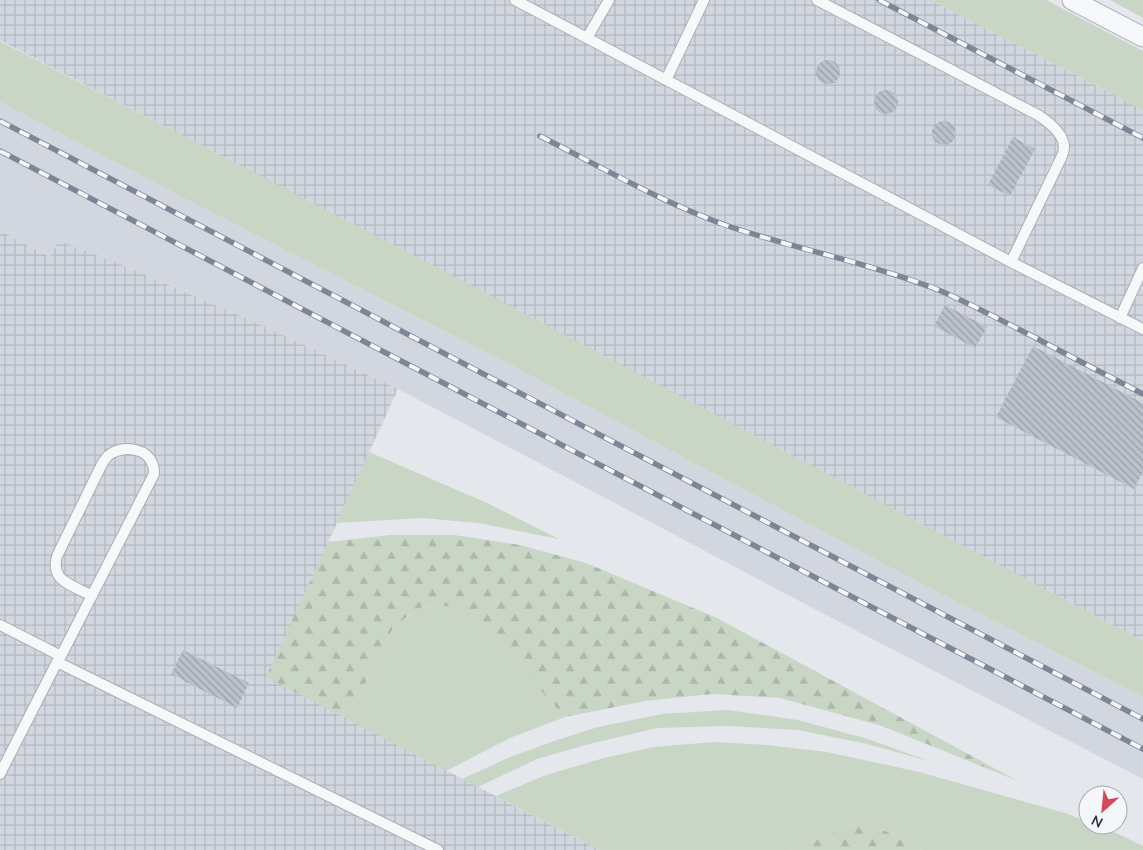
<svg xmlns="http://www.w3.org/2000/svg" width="1143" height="850" viewBox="0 0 1143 850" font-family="'Nunito Sans',sans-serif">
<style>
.built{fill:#d2d6de}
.industrial{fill:url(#industrial-grid)}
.green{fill:#c9d6c5}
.forest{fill:url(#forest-firs)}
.building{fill:url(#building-back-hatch)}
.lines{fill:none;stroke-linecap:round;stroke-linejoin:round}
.service-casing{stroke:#a9aeb7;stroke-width:12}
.minor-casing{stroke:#a9aeb7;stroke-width:21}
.service{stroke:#f7f8fa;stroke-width:10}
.minor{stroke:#f7f8fa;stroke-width:19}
.rail-casing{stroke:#7d8696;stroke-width:5.5}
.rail{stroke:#f4f6f9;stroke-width:4;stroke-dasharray:11;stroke-linecap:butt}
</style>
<defs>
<pattern id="industrial-grid" width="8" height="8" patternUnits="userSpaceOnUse" patternTransform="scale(1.25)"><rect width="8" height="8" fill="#d2d6de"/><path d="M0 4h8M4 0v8" fill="none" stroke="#b4b8c0"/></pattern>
<pattern id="forest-firs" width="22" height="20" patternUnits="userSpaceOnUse" patternTransform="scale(1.25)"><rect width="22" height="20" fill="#c9d6c5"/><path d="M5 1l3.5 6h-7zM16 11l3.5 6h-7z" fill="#adb8ab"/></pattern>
<pattern id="building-back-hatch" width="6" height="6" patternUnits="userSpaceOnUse" patternTransform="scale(1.25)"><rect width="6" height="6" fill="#bbc0ca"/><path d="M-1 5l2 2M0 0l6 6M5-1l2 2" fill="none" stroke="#989da6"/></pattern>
</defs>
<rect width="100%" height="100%" fill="#e4e7ec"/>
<path class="built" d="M0,102l203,106 304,155 185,99 224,119 227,116v82l-338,-175 -226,-120 -181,-95 -141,-66 -135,-58 -72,-8 -50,-26z"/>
<path class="industrial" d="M0,0h931l212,110v531l-1143,-601z
M0,231l50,26 9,-16 63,24 135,58 141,66 -131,288 332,173h-599z"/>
<path class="green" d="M931,0h115l97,51v59z
M1110,0h33v18z
M0,41l448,232 695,368v56l-227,-116 -224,-119 -185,-99 -304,-155 -203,-106z
M369,452l118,51 72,36 -81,-16 -55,-5 -87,5z
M448,606l30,16 87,95 -55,21 -64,33 -99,-52 46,-91 25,-20z
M728,710l70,10 70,19 64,23 -65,-18 -69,-14 -71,-4 -70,2 -68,16 -52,15 -59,28 -16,-8 46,-21 46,-17 44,-14 64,-13z
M714,742l53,3 60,7 92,20 146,41 23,9v3c16,0 40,14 55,21v4h-221l-56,-29 -77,29h-190l-103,-54 50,-21 58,-17 50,-11z"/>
<path class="forest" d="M391,535h63l66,10 66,18 131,55 301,163 -136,-55 -102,-28 -68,-4 -67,7 -80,16 -87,-95 -30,-16 -30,2 -25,20 -46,91 -81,-42 62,-135z
M866,821l56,29h-133z"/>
<path class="building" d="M816 72a12 12 0 1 1 24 0a12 12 0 1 1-24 0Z
M874 102a12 12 0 1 1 24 0a12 12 0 1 1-24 0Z
M932 133a12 12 0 1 1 24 0a12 12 0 1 1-24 0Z
M1013,137l22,12 -25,47 -22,-11z
M945,305l42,22 -12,21 -41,-22z
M1033,346l110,57v69l-9,17 -138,-72z
M183,650l66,33 -12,25 -66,-34z"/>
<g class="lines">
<defs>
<path id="service" d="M515,0l496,262 132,67
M817,0l221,115c9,6 26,19 26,32 0,3 -1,6 -2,9l-51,106
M587,38l22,-38
M666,80l38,-80
M1120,318l23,-50
M0,625l61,31
M57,662l381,188
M0,774l57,-112 4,-6 93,-182c0,-3 0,-8 -2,-11 -5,-14 -26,-17 -38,-11 -6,2 -10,8 -13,14l-44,90c-2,7 -2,14 2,20 5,8 25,15 33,20"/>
<path id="minor" d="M1072,0l71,37"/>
</defs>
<use href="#service" class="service-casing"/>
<use href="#minor" class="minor-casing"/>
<use href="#service" class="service"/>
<use href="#minor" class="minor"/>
<defs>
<path id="rail" d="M879,0l264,138
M0,121l1143,598
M540,136c63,32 125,68 191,91 69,23 142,37 210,64 32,14 63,31 95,47 35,19 71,37 107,56
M0,151l1143,598"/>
</defs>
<use href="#rail" class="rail-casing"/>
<use href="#rail" class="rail"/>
</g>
<g transform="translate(1103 810) rotate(207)"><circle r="24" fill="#f4f6f9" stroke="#a4a8b1"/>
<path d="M0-4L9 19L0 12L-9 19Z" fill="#d1495b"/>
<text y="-8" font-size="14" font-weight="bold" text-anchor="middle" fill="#2b3445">N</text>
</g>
</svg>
